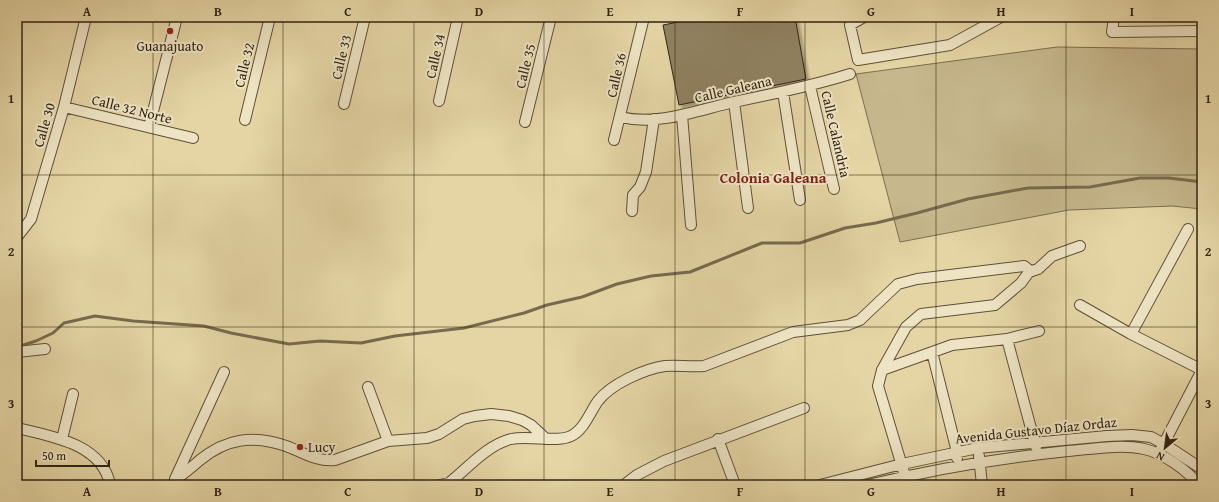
<svg xmlns="http://www.w3.org/2000/svg" width="1219" height="502" viewBox="0 0 1219 502" font-family="'Gentium Book Plus',serif">
<style>
.green{fill:#c6b78c;stroke:#7c6e50}
.lines{fill:none;stroke-linecap:round;stroke-linejoin:round}
.stream{stroke:#786a4d;stroke-width:3}
.building{fill:#8f805f;stroke:#312413;filter:url(#shadow)}
.minor-casing{stroke:#5e5038;stroke-width:12}
.minor{stroke:#eee4c4;stroke-width:10}
.grid{fill:none;stroke:#312413;stroke-width:1;stroke-opacity:0.55}
.poi-dot{fill:#8f2418;stroke:#eee4c4;stroke-width:1.5}
.labels{text-anchor:middle;dominant-baseline:central;stroke-width:4;stroke-linejoin:round;paint-order:stroke}
.poi-label{font-size:14px;fill:#312413;stroke:#eee4c4}
.street-label{font-size:14px;fill:#312413;stroke:#eee4c4}
.neighbourhood-label{font-size:15px;font-weight:bold;fill:#7a1f14;stroke:#eee4c4}
.neatline{fill:none;stroke:#312413;stroke-width:1.5}
.grid-label{font-size:13px;text-anchor:middle;font-weight:bold;fill:#312413}
</style>
<defs>
<filter id="shadow"><feDropShadow dx="3.5" dy="3.5" stdDeviation="1" flood-color="#0004"/></filter>
</defs>
<rect width="100%" height="100%" fill="#e5d5a5"/>
<filter id="stains"><feTurbulence type="fractalNoise" baseFrequency=".005" numOctaves="4"/><feColorMatrix values="0 0 0 0 .2 0 0 0 0 .09 0 0 0 0 .02 0 0 0 .5 -.17"/></filter>
<radialGradient id="worn" r=".72"><stop offset=".6" stop-color="#630" stop-opacity="0"/><stop offset="1" stop-color="#630" stop-opacity=".3"/></radialGradient>
<path class="green" d="M1057,47l145,2v160l-30,-3 -103,4 -169,32 -44,-168z"/>
<g class="lines">
<path class="stream" d="M17,347l19,-6 17,-8 11,-10 31,-7 38,5 71,5 27,7 58,11 31,-3 41,2 34,-7 69,-8 60,-15 23,-8 35,-8 35,-13 34,-8 39,-4 72,-29h38l45,-15 31,-5 41,-10 51,-14 60,-11 62,-1 50,-9h29l33,4"/>
</g>
<path class="building" d="M704,17h91l11,62 -127,26 -16,-80z"/>
<g class="lines">
<defs>
<path id="minor" d="M864,17l-14,8 8,35 92,-15 51,-28
M1114,17l-2,15 90,-1
M810,86l24,103
M783,92l17,108
M439,101l19,-84
M734,102l14,106
M344,104l21,-87
M64,107l129,31
M682,115l9,110
M620,117c38,9 78,-7 114,-15 39,-8 78,-16 116,-28
M245,120l25,-103
M525,122l26,-105
M149,127l28,-110
M614,140l30,-123
M632,211l1,-16 7,-8 6,-15 8,-53
M17,237l14,-18 33,-112 22,-90
M1080,305l51,29 71,36
M1131,334l57,-105
M1007,339l29,108
M17,352l28,-3
M932,352l25,100v6
M882,370l70,-25 55,-6 32,-8
M368,387l20,54
M17,428c34,8 86,16 93,57
M62,439l11,-45
M718,439l17,46
M1161,449l41,-79
M979,456l3,29
M905,476l-27,-90 4,-16 24,-43 15,-13 74,-9 26,-22 8,-11 9,-3 14,-13 28,-10
M175,479l49,-107
M176,479c9,-6 16,-12 24,-19 27,-22 53,-25 86,-14 17,6 30,16 49,14l53,-19 39,-3 12,-4 24,-15 12,-3 16,-2 18,2 13,4 9,5 14,13
M440,485l9,-2c19,-15 38,-38 62,-44 18,-4 46,4 60,-3 13,-6 19,-24 27,-35 13,-17 46,-32 67,-35 12,-1 26,1 39,0l89,-34 55,-7 12,-5 38,-36 19,-5 107,-13 4,3 1,3
M624,485l13,-10 27,-14 140,-53
M820,485l82,-21 76,-16 129,-12 25,-1 19,2 13,7 38,25
M868,485c66,-16 132,-27 200,-34 25,-2 52,-7 76,-2 19,4 43,21 55,36"/>
</defs>
<use href="#minor" class="minor-casing"/>
<use href="#minor" class="minor"/>
</g>
<path class="grid" d="M153,17v468M283,17v468M414,17v468M544,17v468M675,17v468M805,17v468M936,17v468M1066,17v468M17,175h1185M17,327h1185"/>
<g class="poi-dot">
<circle cx="170" cy="31" r="4"/>
<circle cx="300" cy="447" r="4"/>
</g>
<g class="labels">
<g class="poi-label">
<text x="170" y="46">Guanajuato</text>
<text x="308" y="447" text-anchor="start">Lucy</text>
</g>
<g class="street-label">
<text transform="translate(435 56) rotate(-77)">Calle 34</text>
<text transform="translate(341 57) rotate(-76)">Calle 33</text>
<text transform="translate(244 65) rotate(-76)">Calle 32</text>
<text transform="translate(525 66) rotate(-76)">Calle 35</text>
<text transform="translate(616 75) rotate(-77)">Calle 36</text>
<text transform="translate(733 89) rotate(-13)">Calle Galeana</text>
<text transform="translate(132 109) rotate(14)">Calle 32 Norte</text>
<text transform="translate(44 125) rotate(-74)">Calle 30</text>
<text transform="translate(836 134) rotate(77)">Calle Calandria</text>
<text transform="translate(1036 430) rotate(-6)">Avenida Gustavo Díaz Ordaz</text>
</g>
<g class="neighbourhood-label">
<text x="773" y="177">Colonia Galeana</text>
</g>
</g>
<rect width="1219" height="502" fill="none" stroke="#e5d5a5" stroke-width="44"/>
<g transform="translate(1165 448) rotate(209)" stroke="#eee4c4" stroke-width="3" paint-order="stroke">
<path d="M0-3L7 15L0 10L-7 15Z" fill="#312413"/>
<text y="-6" font-size="11" font-weight="bold" text-anchor="middle" fill="#312413">N</text>
</g>
<path d="M36 460v6h73v-6" fill="none" stroke="#312413" stroke-width="2"/>
<text x="42" y="460" font-size="12" fill="#312413" stroke="#eee4c4" stroke-width="3" paint-order="stroke">50 m</text>
<rect x="22" y="22" width="1175" height="458" class="neatline"/>
<g class="grid-label">
<text x="87" y="16">A</text>
<text x="218" y="16">B</text>
<text x="348" y="16">C</text>
<text x="479" y="16">D</text>
<text x="610" y="16">E</text>
<text x="740" y="16">F</text>
<text x="871" y="16">G</text>
<text x="1001" y="16">H</text>
<text x="1132" y="16">I</text>
<text x="11" y="103">1</text>
<text x="1208" y="103">1</text>
<text x="11" y="256">2</text>
<text x="1208" y="256">2</text>
<text x="11" y="408">3</text>
<text x="1208" y="408">3</text>
<text x="87" y="496">A</text>
<text x="218" y="496">B</text>
<text x="348" y="496">C</text>
<text x="479" y="496">D</text>
<text x="610" y="496">E</text>
<text x="740" y="496">F</text>
<text x="871" y="496">G</text>
<text x="1001" y="496">H</text>
<text x="1132" y="496">I</text>
</g>
<rect width="100%" height="100%" filter="url(#stains)"/>
<rect width="100%" height="100%" fill="url(#worn)"/>
</svg>
